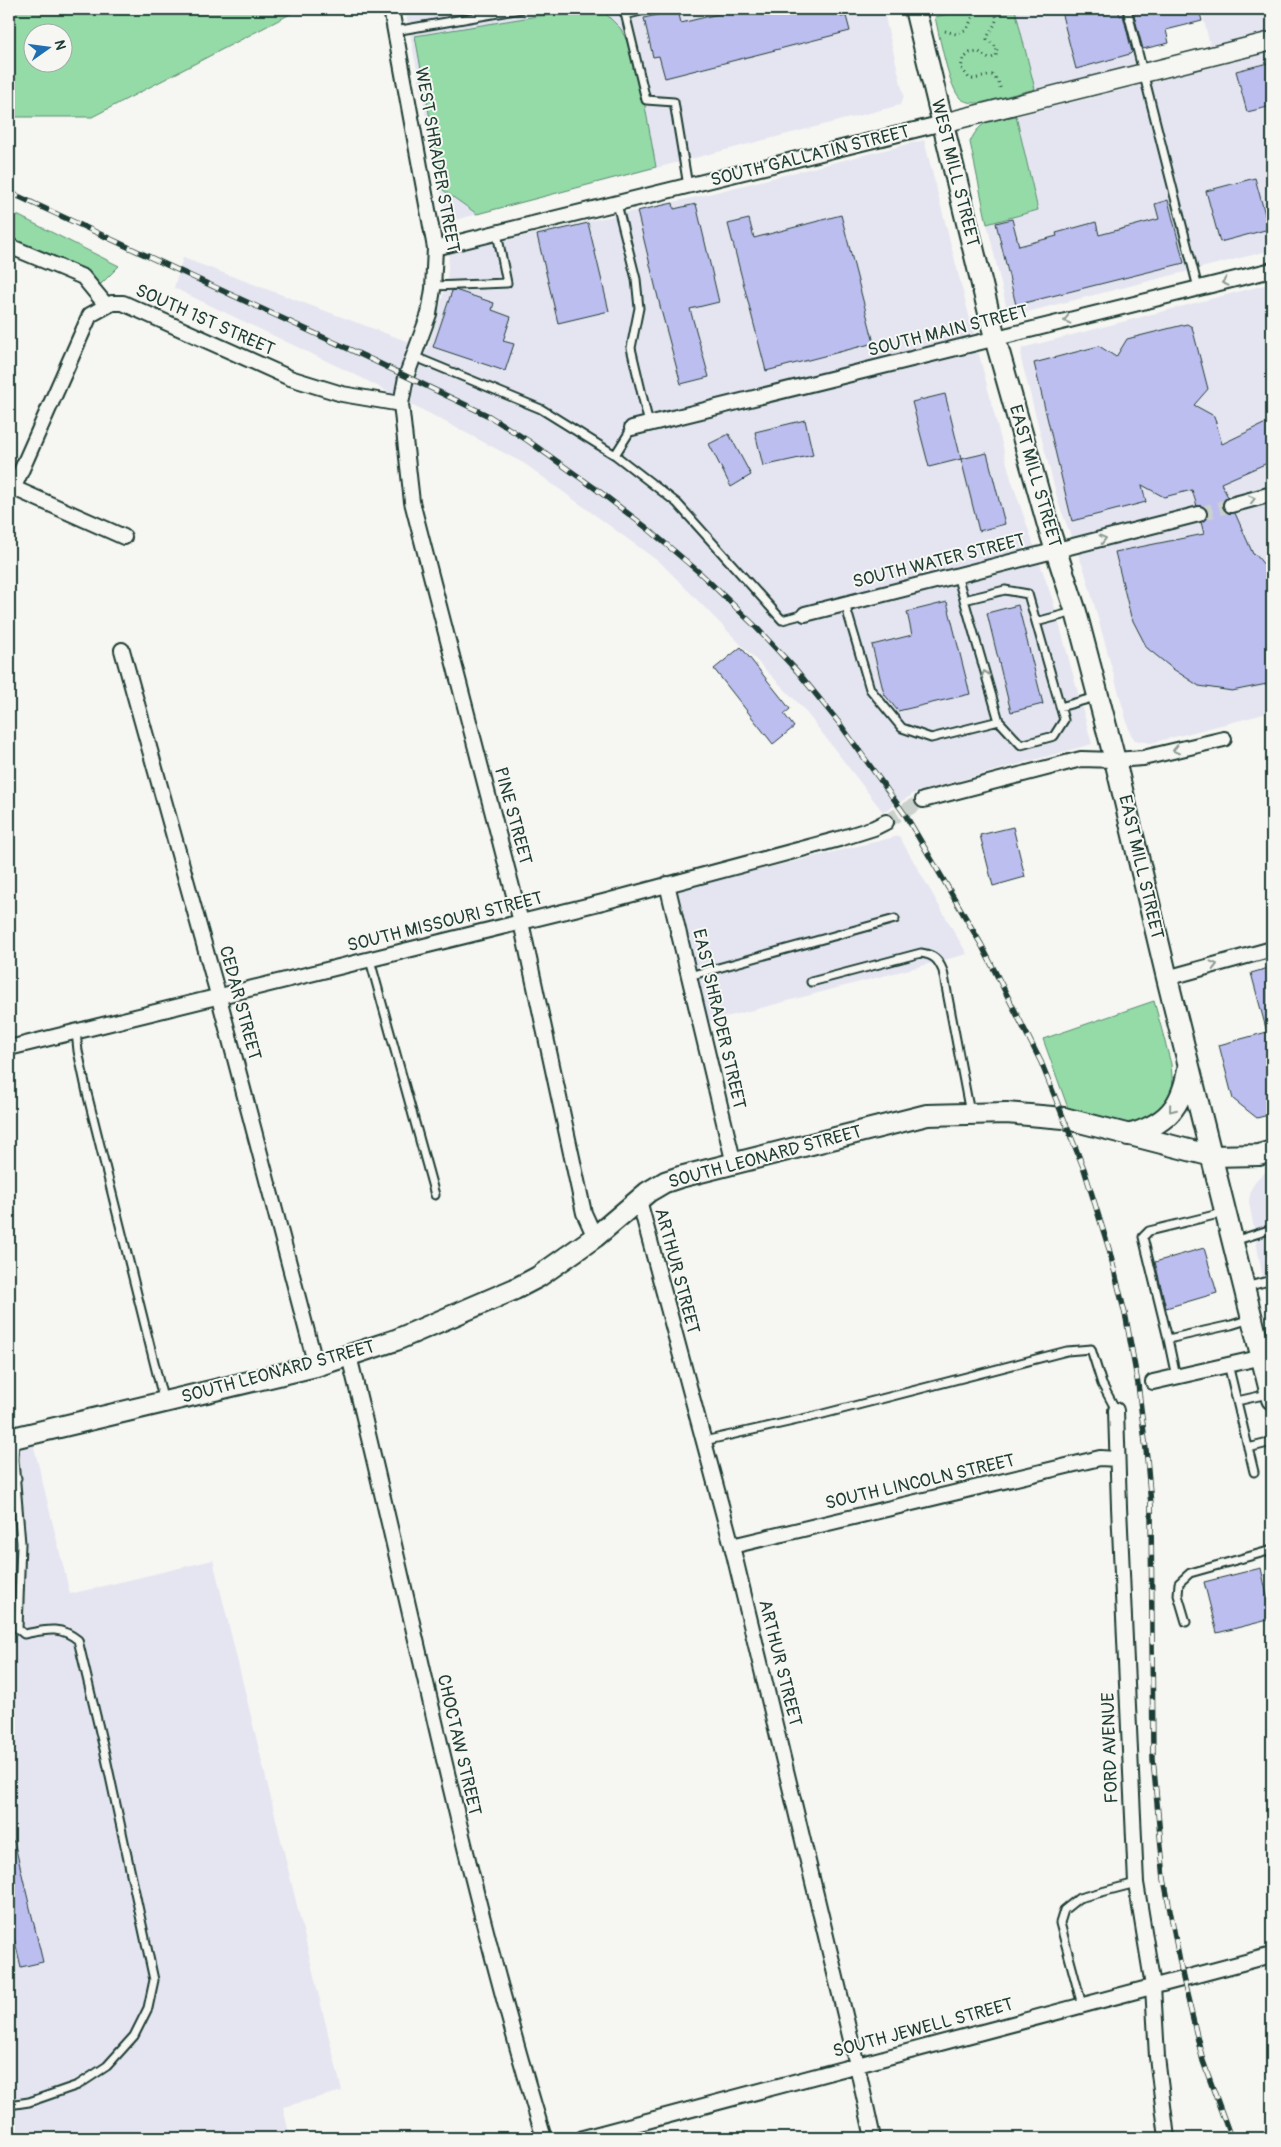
<svg xmlns="http://www.w3.org/2000/svg" width="1281" height="2147" viewBox="0 0 1281 2147" font-family="Pangolin,sans-serif">
<style>
.built{fill:#e5e5f1}
.green{fill:#95dba8;stroke:#5a8c6e;fill-rule:evenodd}
.building{fill:#bdbef0;stroke:#1f3d34}
.lines{fill:none;stroke-linecap:round;stroke-linejoin:round}
.minor-tunnel{stroke:#cbd1cc;stroke-width:14;stroke-dasharray:14 7;stroke-linecap:butt}
.service-casing{stroke:#1f3d34;stroke-width:11}
.minor-casing{stroke:#1f3d34;stroke-width:18}
.tertiary-casing{stroke:#1f3d34;stroke-width:21}
.secondary-casing{stroke:#1f3d34;stroke-width:24}
.path{stroke:#1f3d34;stroke-width:3;stroke-dasharray:1 4;stroke-linecap:butt}
.service{stroke:#f6f6f2;stroke-width:7}
.minor{stroke:#f6f6f2;stroke-width:14}
.tertiary{stroke:#f6f6f2;stroke-width:18}
.secondary{stroke:#f6f6f2;stroke-width:20}
.rail-casing{stroke:#1f3d34;stroke-width:5.5}
.rail{stroke:#f6f6f2;stroke-width:4;stroke-dasharray:11;stroke-linecap:butt}
.oneway{stroke:#8a9a93}
.labels{text-anchor:middle;dominant-baseline:central;stroke-width:4;stroke-linejoin:round;paint-order:stroke}
.street-label{font-size:18px;fill:#1f3d34;stroke:#f6f6f2}
</style>
<rect width="100%" height="100%" fill="#f6f6f2"/>
<filter id="ink" filterUnits="userSpaceOnUse"><feTurbulence type="fractalNoise" baseFrequency=".02" numOctaves="2"/><feDisplacementMap in="SourceGraphic" scale="10" xChannelSelector="R" yChannelSelector="G"/><feConvolveMatrix kernelMatrix="1 2 1 2 8 2 1 2 1" color-interpolation-filters="sRGB"/></filter>
<g filter="url(#ink)">
<path class="built" d="M405,9h478l21,87 -4,9 -453,117z
M933,9h37l-35,8z
M1015,9h107l13,55 -1,2 -99,23z
M1201,9h71v22l-62,14z
M1272,52v198l-253,64 -9,-2 -4,-7 -19,-81 51,-14 -22,-94z
M924,140l87,339 42,122 39,143 -175,48 -34,20 -81,-105 -140,-143 -137,-100 -163,-86 -188,-90 9,-30 245,91 19,-68 2,-28 251,-57z
M1272,283v429l-121,31 -16,-3 -5,-7 -45,-161 -26,-67 -38,-146 1,-11z
M899,836l68,118 -260,68 -33,-128 2,-4z
M1272,1167v162l-23,-127 2,-13 7,-11z
M33,1443l37,151 143,-34 129,531 -59,16 7,31h-281v-688z"/>
<path class="green" d="M9,9h291l-208,108h-83zM62,32v30h-30v-30z
M970,9h45l20,80 -55,14c-6,0 -13,0 -19,-4 -12,-10 -22,-65 -26,-82z
M605,13l16,16 16,33 19,105 -179,47 -34,-24 -28,-154 122,-20z
M1016,116l22,94 -51,14 -17,-82c11,-24 23,-21 46,-26z
M9,211l110,55 -18,18 -92,-45z
M1154,1001l17,63 2,25 -10,18 -19,13 -20,3 -56,-15 -25,-69z"/>
<path class="building" d="M739,9h100l2,8 5,-1 4,15 -185,47 -6,-22 -6,1 -9,-39 34,-8 3,13z
M1084,9h34l2,7 3,-1 9,37 -2,2 -54,15 -14,-54z
M1146,9h53l3,12 -36,9 3,13 -26,6 -10,-37z
M1272,62v44l-25,6 -11,-41z
M1255,178l14,51 -49,13 -14,-51z
M1168,200l16,63 -168,42 -20,-82 16,-4 7,27 38,-10 -1,-3 40,-11 3,13 60,-16 -4,-15z
M673,203l1,6 22,-5 23,98 -29,7 19,68 -28,7 -20,-74 -24,-99z
M841,215l33,128 -108,28 -38,-147 21,-5 5,19z
M588,223l21,88 -51,12 -21,-88z
M455,290l39,13 -2,7 19,7 -8,24 11,3 -9,27 -72,-24 19,-56z
M1187,324l5,3 16,62 -14,16 20,11 8,28 50,-24v41l-51,22 7,14 -5,5v6l5,5h7l18,41 3,1 9,11 3,7v20l4,8v26l-4,1 4,17v38l-40,8 -33,-5 -26,-17 -26,-21 -16,-31 -16,-65 89,-18 -3,-12 6,-5 -1,-9 -9,-2 -5,-16 -28,7 -22,-12 4,17 -74,19 -38,-158 65,-17 17,11 11,-18z
M945,394l16,65 -32,8 -17,-65z
M805,420l8,35 -50,11 -8,-34z
M729,434l22,41 -20,12 -22,-43z
M987,453l18,71 -26,7 -18,-72z
M947,602l23,92 -72,17 -14,-17 -12,-49 40,-10 -5,-23z
M1018,605l25,99 -32,8 -24,-99z
M741,647l49,62 -6,5 10,13 -21,17 -59,-75z
M1013,827l12,50 -32,9 -13,-51z
M1272,967v147l-15,4 -24,-19 -14,-54 48,-13 -16,-59z
M1204,1248l13,45 -51,15 -11,-46z
M1261,1568l11,51 -55,14 -13,-51z
M9,1841h5l29,121 -22,5 -12,-51z"/>
<g class="lines">
<path class="minor-tunnel" d="M1199,514l32,-9
M886,822l37,-22"/>
<defs>
<path id="service" d="M624,9l22,91 28,2 14,84
M1127,9l71,279
M625,15l24,-6
M395,31l126,-22
M617,204l19,75 3,29 -8,40 18,76
M434,286l73,-3 -10,-50
M413,356l128,53 74,46 62,48 105,117 23,-6
M615,455l17,-27
M957,575l42,146 22,24 33,-9 10,-16 -36,-126 -23,-4 -41,10
M845,604l25,85 32,39 29,10 68,-17
M1036,622l38,-10
M1060,707l36,-10
M370,960l65,235
M689,976l206,-57
M811,982l110,-29c13,2 17,6 22,18l27,142
M76,1032l2,19 9,42 77,309
M1223,1213l-74,18 -6,6 25,102 63,-14 19,-6
M1234,1241l38,-12
M1246,1287l26,-7
M1168,1339l8,38
M1228,1364l26,108
M1237,1401l31,-7
M704,1441l111,-25 252,-65 24,-2 11,35 14,26
M1248,1448l24,-6
M9,1480l8,-2
M1186,1622l-8,-27 1,-12 11,-10 82,-23
M1082,2005l-22,-82 4,-13 15,-12 57,-15
M9,2105l20,-3 49,-17 29,-19 27,-30 14,-28 6,-28 -50,-231 -26,-109c-18,-15 -33,-10 -54,-6l-6,-5 3,-86 -7,-83 1,-21"/>
<path id="minor" d="M391,9l44,239 -2,41 -4,25 -23,63 -5,27 11,98 109,420 63,291 11,24
M9,246l74,31 23,28
M435,248l508,-125
M632,428l640,-158
M9,486l115,51
M14,487l76,-172 22,-12h11l167,75 52,16 59,10
M1231,505l41,-11
M805,614l394,-100
M122,650l97,348 97,368
M923,800l158,-41 34,1 28,-2 81,-19
M667,884l67,280
M1167,978l105,-29
M9,1048l594,-146 236,-63 35,-11 12,-6
M639,1200l93,346 125,519 16,73
M349,1356c65,261 116,525 195,782
M1153,1382l119,-27
M1116,1410l3,97 17,376 17,103 4,71 10,81
M732,1546l368,-88 17,1
M583,2138l689,-183"/>
<path id="tertiary" d="M943,123l329,-82"/>
<path id="secondary" d="M915,9l80,329 54,191 27,83 39,148 52,218 105,421
M1128,1135c38,-10 54,-28 60,-66
M9,1439l307,-73 80,-26 119,-51 23,-12 57,-40 53,-45 17,-10 15,-5 247,-62 79,-2 58,5 148,38 47,-1 13,-4"/>
</defs>
<use href="#service" class="service-casing"/>
<use href="#minor" class="minor-casing"/>
<use href="#tertiary" class="tertiary-casing"/>
<use href="#secondary" class="secondary-casing"/>
<path class="path" d="M989,9c16,9 1,19 -2,30l10,9 -1,8 -7,3 -10,-7 -9,1 -7,6 -2,9 8,10 4,1 19,-4 6,6 3,9
M945,31l11,3 11,-5 7,-15 6,-5"/>
<use href="#service" class="service"/>
<use href="#minor" class="minor"/>
<use href="#tertiary" class="tertiary"/>
<use href="#secondary" class="secondary"/>
<defs>
<path id="rail" d="M9,192l357,165 123,59 38,24 69,49 51,39 53,45 53,51 44,47 43,53 66,92 75,128 60,118 43,107 25,80 17,69 12,66 9,74 4,47 2,254 11,120 19,99 20,83 28,77"/>
</defs>
<use href="#rail" class="rail-casing"/>
<use href="#rail" class="rail"/>
</g>
<defs><path id="oneway-chevron" d="M-2-3.5L2.5 0L-2 3.5" fill="none" stroke-width="1.6" stroke-linecap="round" stroke-linejoin="round" transform="scale(1.25)"/></defs>
<g class="oneway">
<use href="#oneway-chevron" transform="translate(1225 282) rotate(166)"/>
<use href="#oneway-chevron" transform="translate(1067 320) rotate(166)"/>
<use href="#oneway-chevron" transform="translate(1252 499) rotate(-14)"/>
<use href="#oneway-chevron" transform="translate(1103 539) rotate(-15)"/>
<use href="#oneway-chevron" transform="translate(985 674) rotate(-106)"/>
<use href="#oneway-chevron" transform="translate(1176 750) rotate(167)"/>
<use href="#oneway-chevron" transform="translate(1214 965) rotate(-15)"/>
<use href="#oneway-chevron" transform="translate(1172 1109) rotate(129)"/>
</g>
</g>
<g class="labels">
<g class="street-label">
<text transform="translate(810 156) rotate(-14)">SOUTH GALLATIN STREET</text>
<text transform="translate(437 160) rotate(80)">WEST SHRADER STREET</text>
<text transform="translate(955 173) rotate(76)">WEST MILL STREET</text>
<text transform="translate(205 320) rotate(24)">SOUTH 1ST STREET</text>
<text transform="translate(948 331) rotate(-14)">SOUTH MAIN STREET</text>
<text transform="translate(1035 476) rotate(74)">EAST MILL STREET</text>
<text transform="translate(939 561) rotate(-14)">SOUTH WATER STREET</text>
<text transform="translate(513 816) rotate(75)">PINE STREET</text>
<text transform="translate(1141 867) rotate(77)">EAST MILL STREET</text>
<text transform="translate(445 922) rotate(-14)">SOUTH MISSOURI STREET</text>
<text transform="translate(240 1003) rotate(75)">CEDAR STREET</text>
<text transform="translate(719 1019) rotate(77)">EAST SHRADER STREET</text>
<text transform="translate(765 1157) rotate(-15)">SOUTH LEONARD STREET</text>
<text transform="translate(677 1271) rotate(75)">ARTHUR STREET</text>
<text transform="translate(278 1372) rotate(-15)">SOUTH LEONARD STREET</text>
<text transform="translate(920 1482) rotate(-13)">SOUTH LINCOLN STREET</text>
<text transform="translate(780 1663) rotate(76)">ARTHUR STREET</text>
<text transform="translate(459 1745) rotate(77)">CHOCTAW STREET</text>
<text transform="translate(1110 1748) rotate(-92)">FORD AVENUE</text>
<text transform="translate(923 2028) rotate(-15)">SOUTH JEWELL STREET</text>
</g>
</g>
<rect width="1281" height="2147" fill="none" stroke="#f6f6f2" stroke-width="30"/>
<rect x="15" y="15" width="1251" height="2117" fill="none" stroke="#1f3d34" stroke-width="2" filter="url(#ink)"/>
<g transform="translate(48 48) rotate(76)"><circle r="24" fill="#f6f6f2" stroke="#a0aca6"/>
<path d="M0-4L9 19L0 12L-9 19Z" fill="#1f6fb2"/>
<text y="-8" font-size="14" font-weight="bold" text-anchor="middle" fill="#1f3d34">N</text>
</g>
</svg>
